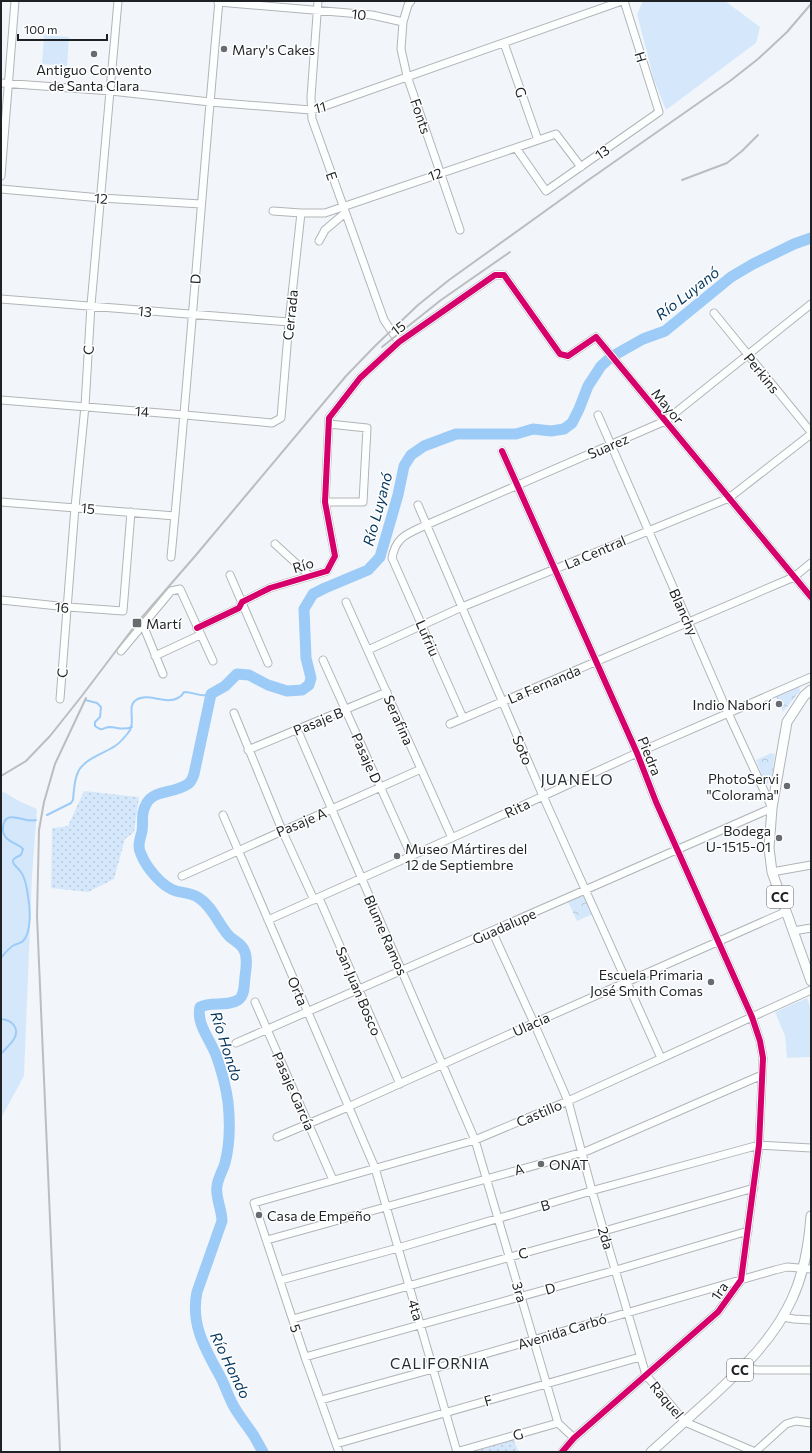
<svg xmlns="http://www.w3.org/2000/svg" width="812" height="1453" viewBox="0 0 812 1453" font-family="Commissioner,sans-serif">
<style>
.grass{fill:#d5e8fb}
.forest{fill:url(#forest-crowns)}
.garden{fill:url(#garden-dots)}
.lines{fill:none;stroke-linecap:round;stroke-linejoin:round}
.stream{stroke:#9dcbf7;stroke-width:2}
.river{stroke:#9dcbf7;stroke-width:11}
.minor-casing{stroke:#b1b5b8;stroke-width:9}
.major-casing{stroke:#b1b5b8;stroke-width:11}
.minor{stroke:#fdfefe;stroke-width:7}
.major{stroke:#fdfefe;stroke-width:9}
.rail{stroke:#bcbdbe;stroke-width:2}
.cycleway-casing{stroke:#fff;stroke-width:8}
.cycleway{stroke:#d6006c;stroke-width:6}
.poi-dot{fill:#686c70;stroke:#fff;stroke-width:1.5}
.labels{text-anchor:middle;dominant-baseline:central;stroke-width:3;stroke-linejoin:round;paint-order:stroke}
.shield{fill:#fff;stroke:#626466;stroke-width:1}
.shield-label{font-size:13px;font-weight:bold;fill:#1e2225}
.street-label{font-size:14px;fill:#1e2225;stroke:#fff}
.poi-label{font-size:14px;fill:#1e2225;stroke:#fff;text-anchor:start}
.water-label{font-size:15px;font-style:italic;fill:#04355c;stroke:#fff}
.neighbourhood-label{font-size:15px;letter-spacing:1px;fill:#252c34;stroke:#fff}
</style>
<defs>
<pattern id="forest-crowns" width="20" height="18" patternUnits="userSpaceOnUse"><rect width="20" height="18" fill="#d5e8fb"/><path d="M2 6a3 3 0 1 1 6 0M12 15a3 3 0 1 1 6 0" fill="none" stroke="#b6c7d7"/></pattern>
<pattern id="garden-dots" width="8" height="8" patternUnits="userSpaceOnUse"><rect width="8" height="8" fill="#d5e8fb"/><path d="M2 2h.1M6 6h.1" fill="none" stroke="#b6c7d7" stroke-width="1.8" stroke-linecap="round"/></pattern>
</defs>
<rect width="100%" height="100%" fill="#f2f6fa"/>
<path class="grass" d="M643,1h82l35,26 -4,16 -90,67 -12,-30 -17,-66z
M44,35l25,2 -2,29 -25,-2z
M4,792l15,9 18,8 -5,67 -8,200 -23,42v-325z
M807,998l4,11v48l-24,1 -2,-22 -10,-24z"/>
<path class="forest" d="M796,685l3,1 1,5 -17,21 -8,-18z
M771,753l4,1 -4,28 -5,3 -10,-25z
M584,893l9,21 -16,7 -10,-21z"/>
<path class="garden" d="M84,791l55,6 -5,35 -9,7 -11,40 -26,13 -37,-4 1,-60 16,-2z
M513,1439l6,13h-52z"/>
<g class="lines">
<path class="stream" d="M85,700l12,3 4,4 -1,10 -5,5v4c8,6 7,2 14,1 9,0 13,4 23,0
M47,815l24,-12 2,-3c1,-9 1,-20 5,-28 6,-13 25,-18 37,-26 5,-3 9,-8 13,-13 9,-10 -2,-27 8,-33 12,-8 29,5 42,-2 2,-1 5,-4 6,-6 11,0 17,6 27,2
M1,958c3,-4 8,-10 13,-13 3,-1 7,-2 9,-4 9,-9 7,-34 5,-45 -1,-8 -3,-18 -7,-24 -6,-8 -15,-11 0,-17l2,-6 -2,-2c-7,-5 -19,-7 -18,-19 1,-21 23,-4 33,-8
M1,1019c11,1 19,9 13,20 -3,5 -9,10 -13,15"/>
<path class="river" d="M263,1452c-3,-5 -6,-11 -9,-16 -7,-11 -16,-21 -22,-33 -4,-8 -7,-17 -11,-25 -15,-28 -31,-53 -24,-86l25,-71c0,-11 -7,-25 -5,-35 1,-8 6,-16 8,-23 5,-19 5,-42 3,-61 -2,-15 -7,-33 -12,-47 -6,-16 -20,-31 -16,-48 11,-6 27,0 38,-7 7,-4 6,-16 7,-23 1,-8 3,-19 -1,-27 -3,-7 -10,-9 -15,-14 -11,-12 -16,-29 -30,-38 -7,-5 -15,-5 -23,-7 -14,-4 -30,-24 -35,-37 -1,-2 -2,-6 -2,-8 0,-5 2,-10 3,-15 1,-6 0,-13 1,-18 5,-26 27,-17 45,-29 3,-2 5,-7 6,-10l17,-80 14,-8 12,-12 12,1 19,10 19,6 15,-1 7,-5 2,-7 -5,-20 -2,-49 9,-15 12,-6 43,-18 12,-13 18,-62 6,-29 7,-11 13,-9 32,-12h60l17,-5 18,2 13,-2 8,-6 7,-14 9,-23 13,-20 10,-9 32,-18 22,-8 66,-54 22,-13 41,-20 17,-6"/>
<defs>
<path id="minor" d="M318,1l-7,96 1,22 72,201 15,22
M411,1l-3,4 -5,17 -2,27 6,27 53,154
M218,2l154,13 31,7
M504,43l34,97
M1,83l110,8 99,11 101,8 11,-3 300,-106
M516,148l30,43 113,-79 -35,-111
M1,176l14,-175
M1,189l100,9 100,6
M273,211l28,2h24l231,-79 25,33
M319,241l6,-11 20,-17
M1,299l288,23
M714,313l97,119
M1,400l184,15 87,8 9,-5 8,-96 12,-109
M502,451l135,302 19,49 96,215 8,24 3,17 -4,87 -18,135 -23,32 -144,126 -12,14
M1,502l174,14
M325,502h38l4,-74 -38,-4
M418,505l125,291 118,262
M275,544l35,32
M171,557c18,-185 31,-371 48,-556
M230,575l38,88
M1,600l67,7 55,4 8,-99
M346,602l106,236
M143,625l20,49
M197,628l42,-20 3,-6 28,-14 57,-17 8,-15 -10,-54 4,-84 31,-40 39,-36 96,-67h9l56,79 8,2 28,-19 215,260
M368,650l94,-43 267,-109 82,-64
M121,651l50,-60 9,-2 33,72
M155,656l45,-21
M323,660l88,195
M60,699l15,-192 10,-101 6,-101 27,-304
M234,713l48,117 32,70
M463,718l-71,-160c4,-22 16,-24 34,-33l239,-104 146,-117
M450,724l344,-147 17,-14
M297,729l178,411 83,283 16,15
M248,750l139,-58
M223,815l152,353 82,284
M772,872l39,-7
M182,876l239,-107
M319,898l81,186
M268,920l199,-89 170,-78 174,-76
M492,931l42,92 34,78 24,90 54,184 39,47 70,30
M793,931l18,-3
M255,1002l78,178
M236,1043l536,-235 -44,-95 -130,-298
M277,1137l71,-30 186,-84 251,-111
M267,1240l320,-89 175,-76
M281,1280l117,-32 200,-59 161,-44 52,3
M783,1317l11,2 17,1
M293,1319l217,-62 94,-26 150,-43
M305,1357l311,-87 132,-39
M745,1366l11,4h55
M321,1400l112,-31 342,-99 12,-3 24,2
M336,1444l304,-87
M339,1452l-34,-95 -51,-154 221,-63 93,-39 243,-111
M456,1452l102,-29
M755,1452l31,-28 10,-3 15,2"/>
<path id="major" d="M811,690l-7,6 -17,26 -15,86 -3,40 3,24 39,109
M651,1452c21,-19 42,-38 63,-57 31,-29 60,-57 78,-96 12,-26 17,-55 19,-83"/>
</defs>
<use href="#minor" class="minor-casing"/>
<use href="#major" class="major-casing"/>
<use href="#minor" class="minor"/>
<use href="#major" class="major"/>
<path class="rail" d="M682,180l45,-17 15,-12 16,-16
M382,347l59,-47 69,-48
M1,776l25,-15 24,-25 31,-39 56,-74 59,-68 150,-179 29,-30 43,-41 31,-25 138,-99 143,-100 28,-22 29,-27 24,-28
M60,1452l-23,-536 2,-86 5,-28 11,-38 31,-66"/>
<defs>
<path id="cycleway" d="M502,451l135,302 19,49 96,215 8,24 3,17 -4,87 -18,135 -23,32 -144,126 -12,14
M197,628l42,-20 3,-6 28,-14 57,-17 8,-15 -10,-54 4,-84 31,-40 39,-36 96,-67h9l56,79 8,2 28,-19 215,260"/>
</defs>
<use href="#cycleway" class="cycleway-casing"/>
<use href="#cycleway" class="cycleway"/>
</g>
<g class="poi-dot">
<circle cx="224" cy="49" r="4"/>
<circle cx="94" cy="54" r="4"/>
<rect x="132" y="618" width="10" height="10" rx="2"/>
<circle cx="779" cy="704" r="4"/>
<circle cx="787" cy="786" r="4"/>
<circle cx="779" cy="838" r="4"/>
<circle cx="397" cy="856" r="4"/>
<circle cx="711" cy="982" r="4"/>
<circle cx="541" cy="1164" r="4"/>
<circle cx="259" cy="1215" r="4"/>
</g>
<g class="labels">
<g class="shield">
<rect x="767" y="886" width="26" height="22" rx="3"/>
<rect x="727" y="1359" width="26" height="22" rx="3"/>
</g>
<g class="shield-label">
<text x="780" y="897">CC</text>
<text x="740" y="1370">CC</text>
</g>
<g class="street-label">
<text transform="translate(359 14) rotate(6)">10</text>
<text transform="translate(641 57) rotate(73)">H</text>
<text transform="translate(521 92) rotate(71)">G</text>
<text transform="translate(320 107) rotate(-14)">11</text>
<text transform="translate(421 116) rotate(71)">Fonts</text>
<text transform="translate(602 152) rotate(-35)">13</text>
<text transform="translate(435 174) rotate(-19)">12</text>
<text transform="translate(332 176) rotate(71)">E</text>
<text transform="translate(101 198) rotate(4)">12</text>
<text transform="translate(195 279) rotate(-86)">D</text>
<text transform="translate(145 311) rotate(5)">13</text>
<text transform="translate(290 315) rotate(-84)">Cerrada</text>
<text transform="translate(398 328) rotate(-37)">15</text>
<text transform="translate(88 350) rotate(-86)">C</text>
<text transform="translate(762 373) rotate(51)">Perkins</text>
<text transform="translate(668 406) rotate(50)">Mayor</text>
<text transform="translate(142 411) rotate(4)">14</text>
<text transform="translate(608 446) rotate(-23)">Suarez</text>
<text transform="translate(88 508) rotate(5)">15</text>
<text transform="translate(595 552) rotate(-23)">La Central</text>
<text transform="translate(303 565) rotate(-17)">Río</text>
<text transform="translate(62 607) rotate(5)">16</text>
<text transform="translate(684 612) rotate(66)">Blanchy</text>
<text transform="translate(428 638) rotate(66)">Lufriu</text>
<text transform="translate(62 673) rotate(-85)">C</text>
<text transform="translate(544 684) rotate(-23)">La Fernanda</text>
<text transform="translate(399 720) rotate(66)">Serafina</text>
<text transform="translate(318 721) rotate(-22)">Pasaje B</text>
<text transform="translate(523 750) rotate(67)">Soto</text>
<text transform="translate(650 756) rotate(68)">Piedra</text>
<text transform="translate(367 758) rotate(66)">Pasaje D</text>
<text transform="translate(517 808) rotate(-25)">Rita</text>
<text transform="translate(301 822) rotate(-23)">Pasaje A</text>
<text transform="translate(504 926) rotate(-24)">Guadalupe</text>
<text transform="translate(386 935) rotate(66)">Blume Ramos</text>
<text transform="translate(298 991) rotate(67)">Orta</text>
<text transform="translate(359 991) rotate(67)">San Juan Bosco</text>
<text transform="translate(531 1024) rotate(-24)">Ulacia</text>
<text transform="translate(294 1091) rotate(66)">Pasaje García</text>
<text transform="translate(539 1113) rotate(-23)">Castillo</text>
<text transform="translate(519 1169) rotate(-15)">A</text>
<text transform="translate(545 1205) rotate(-16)">B</text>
<text transform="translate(606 1238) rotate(74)">2da</text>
<text transform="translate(523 1253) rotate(-15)">C</text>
<text transform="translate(550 1288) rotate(-15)">D</text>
<text transform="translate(719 1291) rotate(-55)">1ra</text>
<text transform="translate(520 1292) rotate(74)">3ra</text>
<text transform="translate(416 1310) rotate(74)">4ta</text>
<text transform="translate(296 1328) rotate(72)">5</text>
<text transform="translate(562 1331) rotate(-17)">Avenida Carbó</text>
<text transform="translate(488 1400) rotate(-16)">F</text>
<text transform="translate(667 1400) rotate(50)">Raquel</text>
<text transform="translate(518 1434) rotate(-16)">G</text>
</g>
<g class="poi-label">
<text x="232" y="49">Mary's Cakes</text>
<text x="94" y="69" text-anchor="middle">Antiguo Convento<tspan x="94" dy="16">de Santa Clara</tspan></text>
<text x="146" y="623">Martí</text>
<text x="771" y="704" text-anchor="end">Indio Naborí</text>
<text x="779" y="778" text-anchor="end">PhotoServi<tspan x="779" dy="16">"Colorama"</tspan></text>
<text x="771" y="830" text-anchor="end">Bodega<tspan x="771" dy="16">U-1515-01</tspan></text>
<text x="405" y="848">Museo Mártires del<tspan x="405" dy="16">12 de Septiembre</tspan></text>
<text x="703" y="974" text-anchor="end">Escuela Primaria<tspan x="703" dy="16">José Smith Comas</tspan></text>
<text x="549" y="1164">ONAT</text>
<text x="267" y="1215">Casa de Empeño</text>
</g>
<g class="water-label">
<text transform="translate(687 293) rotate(-38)">Río Luyanó</text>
<text transform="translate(377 509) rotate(-75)">Río Luyanó</text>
<text transform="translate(227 1046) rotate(72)">Río Hondo</text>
<text transform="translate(231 1365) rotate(64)">Río Hondo</text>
</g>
<g class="neighbourhood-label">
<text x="577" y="779">JUANELO</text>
<text x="440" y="1363">CALIFORNIA</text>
</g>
</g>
<rect width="812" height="1453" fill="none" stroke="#1e2225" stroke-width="4"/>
<path d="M18 34v6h89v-6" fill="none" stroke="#1e2225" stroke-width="2"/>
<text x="24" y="34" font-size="12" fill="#1e2225" stroke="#ffffff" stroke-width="3" paint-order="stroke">100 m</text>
</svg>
